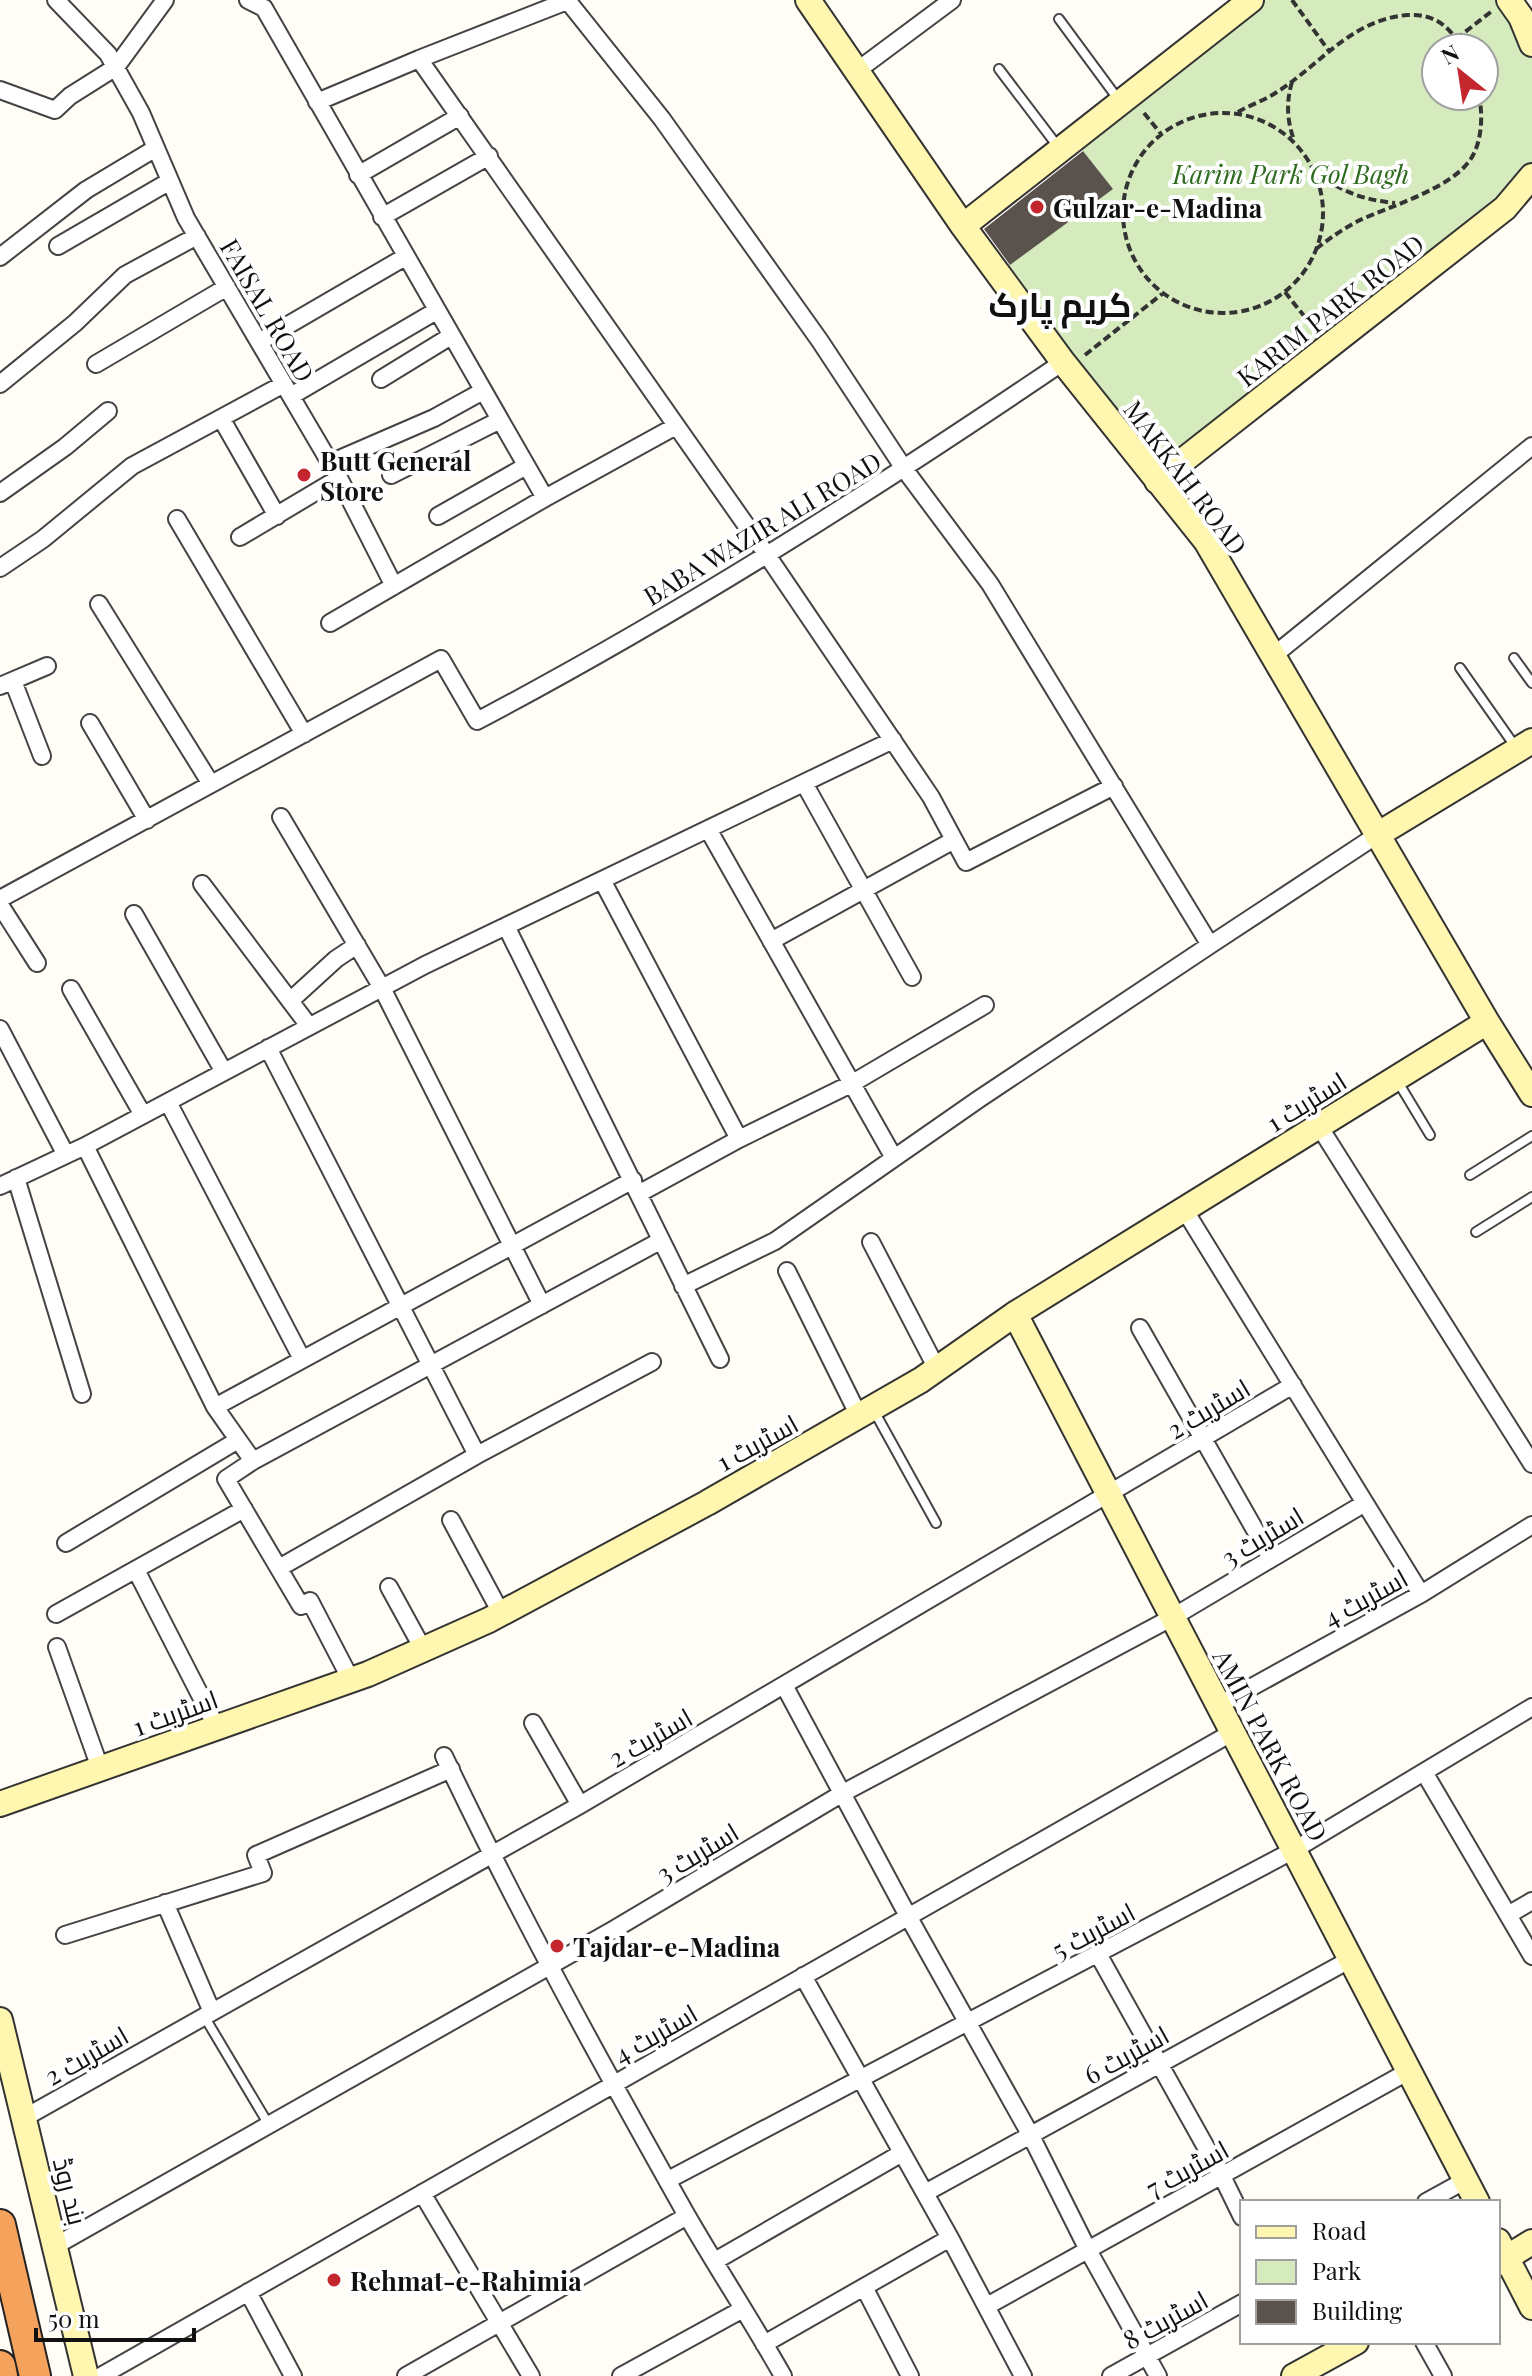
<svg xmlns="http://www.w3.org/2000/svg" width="1532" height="2376" viewBox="0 0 1532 2376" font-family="'Playfair Display',Cairo,serif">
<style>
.green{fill:#d5ebbd;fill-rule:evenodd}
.building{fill:#5a524d}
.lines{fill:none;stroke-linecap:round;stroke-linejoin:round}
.lane-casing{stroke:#444;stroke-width:12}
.street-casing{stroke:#444;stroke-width:20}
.secondary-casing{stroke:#333;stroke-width:28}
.highway-casing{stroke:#222;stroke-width:34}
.path{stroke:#333;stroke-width:4;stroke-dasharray:8 4;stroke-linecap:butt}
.lane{stroke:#fff;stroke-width:8}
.street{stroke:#fff;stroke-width:16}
.secondary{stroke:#fff6b0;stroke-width:24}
.highway{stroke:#f5a25d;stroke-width:30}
.poi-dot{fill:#c4262e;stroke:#fff;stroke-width:3}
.labels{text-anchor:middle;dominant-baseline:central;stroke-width:8;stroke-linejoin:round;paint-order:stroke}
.park-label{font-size:26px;font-style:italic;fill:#2f6b1f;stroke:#fff}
.poi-label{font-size:26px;font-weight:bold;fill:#111;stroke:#fff;text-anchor:start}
.street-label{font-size:26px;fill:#111;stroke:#fff}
.district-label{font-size:34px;font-weight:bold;fill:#111;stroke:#fff}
</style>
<rect width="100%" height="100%" fill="#fffdf5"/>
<path class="green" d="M1251,0h256l25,44v132l-375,305 -159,-208 114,-84 -38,-50zM1436,48h48v48h-48z"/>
<path class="building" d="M1083,151l30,38 -103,76 -26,-36z"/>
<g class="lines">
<defs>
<path id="lane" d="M1059,19l59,80
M999,69l60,79
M1514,658l18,25
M1460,668l57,81
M1398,1082l32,53
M1470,1175l62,-39
M1476,1232l56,-35
M873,1409l63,114
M204,2016l65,109"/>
<path id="street" d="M56,0l52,54 33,59 45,105 153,260 55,108
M248,0l16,8 281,490
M567,0l95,119 158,222 85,129 85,114 220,361 167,-110
M419,59l348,496 164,242 35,65 148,-76
M858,70l94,-70
M0,90l55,20 15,-14 46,-29 49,-67
M317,102l102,-43 148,-58
M358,175l102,-59
M382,217l107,-61
M58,246l112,-65
M0,257l86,-67 70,-42
M259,342l146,-85
M96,364l131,-77
M381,379l70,-43
M0,384l75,-61 50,-48 72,-39
M291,396l145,-85
M221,418l56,98
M330,463l104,-45 49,-27
M391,475l109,-55
M0,493l65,-46 43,-36
M438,516l88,-50
M177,519l127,215
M240,537l99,-59
M0,568l43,-29 89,-73 152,-82
M99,604l112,180
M330,623l215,-125 131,-72
M1273,656l259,-210
M13,681l29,75
M0,686l47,-20
M90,723l57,97
M804,783l108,194
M281,817l101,171 160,317
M708,829l186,329
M602,880l137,259
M202,884l107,142
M0,899l441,-240 36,62c203,-107 396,-230 586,-359
M0,905l37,58
M134,914l90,158
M506,926l214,433
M771,941l183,-101
M71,989l72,126
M290,1001l46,-42 21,-14
M0,1029l66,126
M268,1048l209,407
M168,1102l134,257
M1319,1126l213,338
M85,1146l130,261 38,54
M16,1178l66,216
M0,1186l85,-40 340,-181 468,-225
M640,1193l99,-54 112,-55 134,-79
M1184,1209l237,385
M871,1242l66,127
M787,1271l72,145
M683,1286l92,-45 204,-142 231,-154
M1140,1328l131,230
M215,1407l418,-227
M451,1520l50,93
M66,1543l172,-103
M279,1568l198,-113 175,-93
M136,1570l80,156
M389,1587l34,62
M56,1614l188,-105
M57,1647l43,121
M351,1680l-41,-79 -9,5 -75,-127 27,-18 407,-220
M785,1687l123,229 122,218 58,116 70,126
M1219,1705l202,-111 111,-69
M533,1723l47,82
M444,1756c74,156 157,307 242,458 31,54 66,107 97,162
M1424,1772l108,184
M165,1903l47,109
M1508,1915l24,-14
M65,1935l198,-62 -7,-18 195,-86
M1098,1954l124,222 20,41
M803,1976l147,262
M24,2118l556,-313 713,-420
M668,2180l626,-330 238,-143
M422,2193l109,183
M925,2193l426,-234
M1426,2202l40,-22
M55,2246l558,-316 230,-137 330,-176 192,-114
M715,2261l187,-108
M864,2287l46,89
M248,2292l45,84
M987,2306l422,-235
M1424,2342l19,34
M764,2344l186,-106 73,138
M101,2376l1132,-644
M406,2376l281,-160
M621,2376l122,-67
M1111,2376l131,-73"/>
<path id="secondary" d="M808,0l155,226 100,136 143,179 281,481 45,72
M1509,0l12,17 11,27
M963,226l288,-226
M1157,481l348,-273 27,-32
M1377,835l155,-94
M1015,1314l462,888
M0,1804l368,-130 121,-54 218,-117 214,-123 94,-66 472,-292
M0,2020l86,356
M1498,2241l34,66
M1498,2263l34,-21
M1294,2376l62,-34"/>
<path id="highway" d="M0,2225l35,151
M0,2366l2,10"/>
</defs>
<use href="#lane" class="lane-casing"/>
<use href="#street" class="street-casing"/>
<use href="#secondary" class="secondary-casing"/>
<use href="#highway" class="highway-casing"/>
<path class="path" d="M1292,0l37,51
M1456,39l36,-28
M1292,82c-6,20 -5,39 2,58
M1238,112c12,-7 27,-12 39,-20 44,-28 75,-73 131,-77 27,-1 41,11 54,33
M1123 213a100 100 0 1 1 200 0a100 100 0 1 1-200 0Z
M1144,113l17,21
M1316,171c24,21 48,29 79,32
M1316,249c14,-11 27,-20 42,-28 32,-15 96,-33 114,-64 10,-17 11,-42 7,-61
M1285,292l31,39
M1085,355l77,-61"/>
<use href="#lane" class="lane"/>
<use href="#street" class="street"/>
<use href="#secondary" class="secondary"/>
<use href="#highway" class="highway"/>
</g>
<g class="poi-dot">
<circle cx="1037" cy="207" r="8"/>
<circle cx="304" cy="475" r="8"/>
<circle cx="557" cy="1946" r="8"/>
<circle cx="334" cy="2280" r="8"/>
</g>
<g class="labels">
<g class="park-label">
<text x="1291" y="173">Karim Park Gol Bagh</text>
</g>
<g class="poi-label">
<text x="1053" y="207">Gulzar-e-Madina</text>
<text x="320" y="460">Butt General<tspan x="320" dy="30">Store</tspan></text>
<text x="573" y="1946">Tajdar-e-Madina</text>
<text x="350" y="2280">Rehmat-e-Rahimia</text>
</g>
<g class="street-label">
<text transform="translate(268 310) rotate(60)">FAISAL ROAD</text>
<text transform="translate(1330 310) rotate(-38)">KARIM PARK ROAD</text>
<text transform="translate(1186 477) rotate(53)">MAKKAH ROAD</text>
<text transform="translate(762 528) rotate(-31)">BABA WAZIR ALI ROAD</text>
<text transform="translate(1306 1101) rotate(-32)">اسٹریٹ 1</text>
<text transform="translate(1208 1408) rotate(-31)">اسٹریٹ 2</text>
<text transform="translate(757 1442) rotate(-29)">اسٹریٹ 1</text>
<text transform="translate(1262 1536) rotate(-31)">اسٹریٹ 3</text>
<text transform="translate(1365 1597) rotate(-29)">اسٹریٹ 4</text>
<text transform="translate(175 1712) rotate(-20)">اسٹریٹ 1</text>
<text transform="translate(650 1737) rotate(-30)">اسٹریٹ 2</text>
<text transform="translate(1271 1745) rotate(62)">AMIN PARK ROAD</text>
<text transform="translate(697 1852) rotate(-31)">اسٹریٹ 3</text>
<text transform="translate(1093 1930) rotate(-28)">اسٹریٹ 5</text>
<text transform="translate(655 2033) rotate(-30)">اسٹریٹ 4</text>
<text transform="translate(1126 2054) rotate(-29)">اسٹریٹ 6</text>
<text transform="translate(86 2055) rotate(-30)">اسٹریٹ 2</text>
<text transform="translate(1187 2168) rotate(-29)">اسٹریٹ 7</text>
<text transform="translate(71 2191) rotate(76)">بند روڈ</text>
<text transform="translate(1165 2319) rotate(-29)">اسٹریٹ 8</text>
</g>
<g class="district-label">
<text x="1060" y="303">کریم پارک</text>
</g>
</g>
<rect x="1240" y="2200" width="260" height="144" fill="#ffffff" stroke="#a0a0a0" stroke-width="2"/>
<rect x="1256" y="2226" width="40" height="12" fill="#fff6b0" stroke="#a0a0a0" stroke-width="2"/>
<text x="1312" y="2240" font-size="24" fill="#111111">Road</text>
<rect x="1256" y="2260" width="40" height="24" fill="#d5ebbd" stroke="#a0a0a0" stroke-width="2"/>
<text x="1312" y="2280" font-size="24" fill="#111111">Park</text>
<rect x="1256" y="2300" width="40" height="24" fill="#5a524d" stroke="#a0a0a0" stroke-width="2"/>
<text x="1312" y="2320" font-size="24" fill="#111111">Building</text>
<g transform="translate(1460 72) rotate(330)"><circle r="38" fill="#ffffff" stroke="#a0a0a0" stroke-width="2"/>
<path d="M0-6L14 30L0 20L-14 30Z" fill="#c4262e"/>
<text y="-12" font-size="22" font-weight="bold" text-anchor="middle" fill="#111111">N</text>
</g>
<path d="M36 2328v12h158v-12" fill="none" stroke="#111111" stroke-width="4"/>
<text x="48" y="2328" font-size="24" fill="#111111" stroke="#ffffff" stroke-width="6" paint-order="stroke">50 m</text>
</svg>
